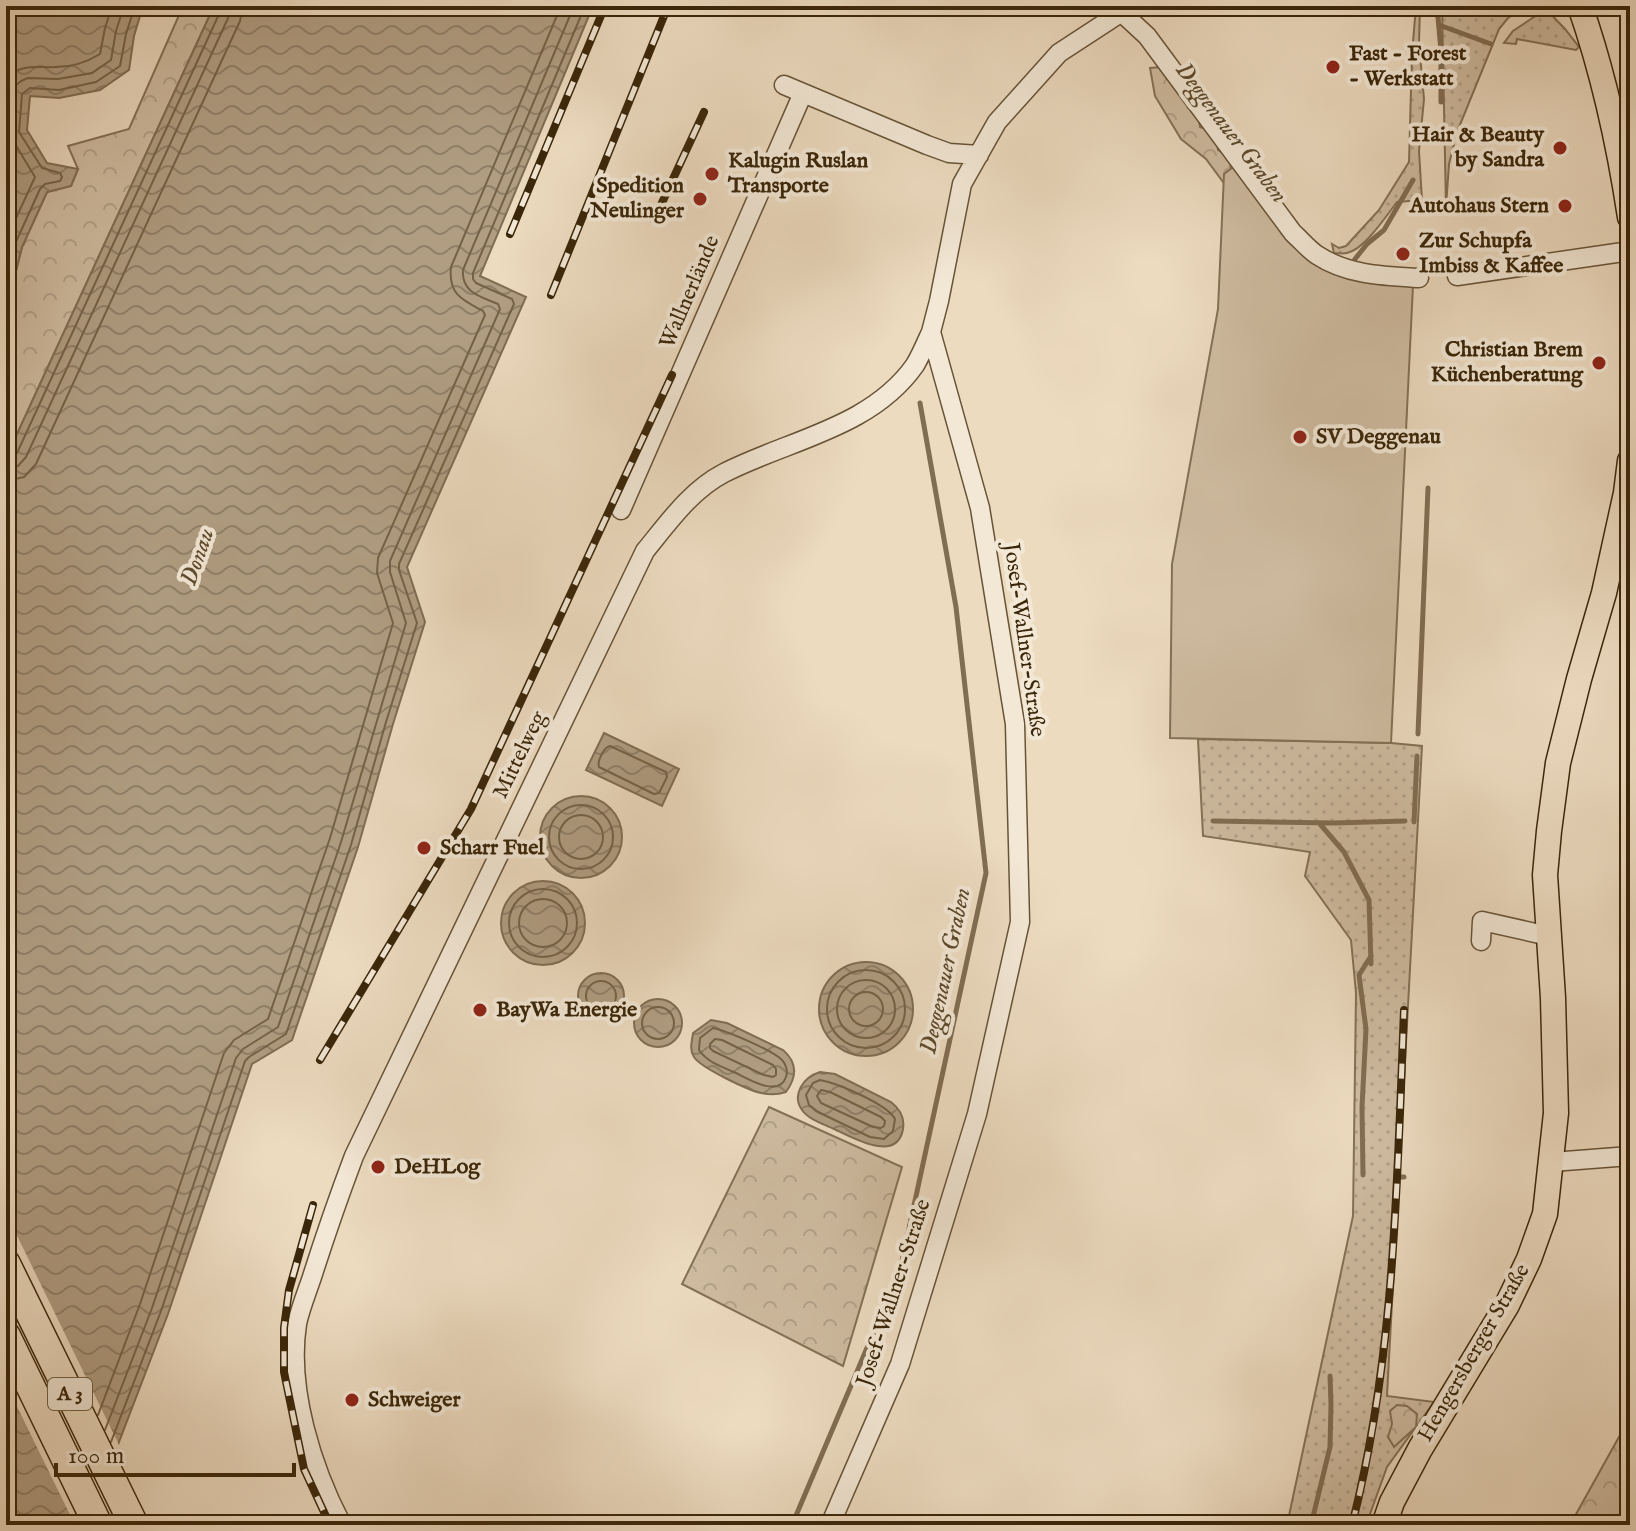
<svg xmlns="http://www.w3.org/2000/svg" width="1636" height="1531" viewBox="0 0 1636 1531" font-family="'IM FELL English',serif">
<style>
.grass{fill:url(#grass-dots);stroke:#847155;stroke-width:2}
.forest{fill:url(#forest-crowns);stroke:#847155;stroke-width:2}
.pitch{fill:#cfbca1;stroke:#847155;stroke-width:2}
.water{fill:url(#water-waves);stroke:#816d52;stroke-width:2}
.pier{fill:#eddbc0}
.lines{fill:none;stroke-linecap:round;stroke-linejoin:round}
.shore{stroke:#756246;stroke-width:2}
.stream{stroke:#816d52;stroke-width:5}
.minor-casing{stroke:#675337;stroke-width:21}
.major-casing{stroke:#3a2609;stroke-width:27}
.highway-casing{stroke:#3a2609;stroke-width:31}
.minor{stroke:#f3e8d6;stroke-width:18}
.major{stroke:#eddbc0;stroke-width:24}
.highway{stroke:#eddbc0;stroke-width:28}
.rail-casing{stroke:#3a2609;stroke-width:8}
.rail{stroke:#f3e8d6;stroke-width:5;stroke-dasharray:15;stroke-linecap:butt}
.poi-dot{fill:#8f2418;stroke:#f3e8d6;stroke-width:3}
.labels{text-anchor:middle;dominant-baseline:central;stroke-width:8;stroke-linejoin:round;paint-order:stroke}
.shield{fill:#f3e8d6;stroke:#726046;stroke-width:2}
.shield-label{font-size:20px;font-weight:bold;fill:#3a2609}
.poi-label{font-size:22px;font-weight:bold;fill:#3a2609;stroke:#f3e8d6;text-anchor:start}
.street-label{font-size:22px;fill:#3a2609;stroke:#f3e8d6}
.water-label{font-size:24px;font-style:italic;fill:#5d4a2d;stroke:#f3e8d6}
</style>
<defs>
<pattern id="grass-dots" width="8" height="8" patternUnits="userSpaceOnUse" patternTransform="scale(2)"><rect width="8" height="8" fill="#cfbca1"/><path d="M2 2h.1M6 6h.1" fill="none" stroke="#b2a189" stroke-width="1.8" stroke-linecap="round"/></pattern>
<pattern id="forest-crowns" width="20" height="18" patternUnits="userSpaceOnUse" patternTransform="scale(2)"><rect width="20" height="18" fill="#cfbca1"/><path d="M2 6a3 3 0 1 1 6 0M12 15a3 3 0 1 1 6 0" fill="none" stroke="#b2a189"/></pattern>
<pattern id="water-waves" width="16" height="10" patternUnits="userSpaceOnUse" patternTransform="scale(2)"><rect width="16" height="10" fill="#b09d82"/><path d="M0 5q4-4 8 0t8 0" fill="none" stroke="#908069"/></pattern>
</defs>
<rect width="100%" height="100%" fill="#eddbc0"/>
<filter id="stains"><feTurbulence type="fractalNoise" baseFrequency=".0025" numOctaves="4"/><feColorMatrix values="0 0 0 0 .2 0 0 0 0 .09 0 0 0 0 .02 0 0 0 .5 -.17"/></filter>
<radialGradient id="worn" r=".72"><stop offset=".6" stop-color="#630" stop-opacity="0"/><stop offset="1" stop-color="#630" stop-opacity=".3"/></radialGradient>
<path class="grass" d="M1416,6h4l-1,38 5,55 -5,52 3,49 -25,2c-11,14 -32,47 -50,51 -4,1 -8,0 -13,0l-2,-9 7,4 7,-2 33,-36 30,-48 3,-108z
M1442,6h85l-19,12 -9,11 -42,103 -8,32 -3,43z
M1546,9l19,20 14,18 -3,3 -59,-11 -1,5 -12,-1 9,-12z
M1198,739l193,4 31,3 -35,650 47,6 -47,65 -21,58h-79l66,-309 3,-223 -5,-53 -46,-64 5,-24 -107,-16z"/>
<path class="forest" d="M183,6h31l-208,452v-147l16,-64 25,-55 24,-6 7,-17 -10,-23 61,-17z
M1162,67l22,29 4,12 10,6 2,13 6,2 11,9 1,12 10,6 3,12 16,14 -18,8 -23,-31 -25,-20 -26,-43 -5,-28z
M769,1107l133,60 -59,199 -161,-82z
M1397,1405l10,1 10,8 -1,13 -22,20 -6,-10 4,-13 -2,-13z
M1630,1417v108h-60z"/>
<path class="pitch" d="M1248,156l43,78 24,21 98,30 -22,458 -221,-5 2,-174 46,-255 6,-135z"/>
<path class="water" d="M6,6h137l-9,30 -5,34 -29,20 -41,8 -29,-2 -3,34 20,33 31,6 -7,17 -24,6 -25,55 -16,64z
M214,6h379l-113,270 46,21 -119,270 18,55 -32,102 -35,123 -66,193 -40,24 -84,250 -49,128 -28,83h-85v-1067z
M604,733l75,36 -17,37 -76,-36z
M540 837a41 41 0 1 1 82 0a41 41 0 1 1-82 0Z
M501 923a42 42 0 1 1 84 0a42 42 0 1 1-84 0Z
M819 1009a47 47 0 1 1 94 0a47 47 0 1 1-94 0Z
M578 996a23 23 0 1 1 46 0a23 23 0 1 1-46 0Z
M634 1023a24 24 0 1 1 48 0a24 24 0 1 1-48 0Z
M711,1020l16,3 56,27c15,13 14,27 3,42 -9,3 -16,3 -25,1 -13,-3 -60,-25 -67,-36 -5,-7 -2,-16 -1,-24z
M820,1072l15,2 56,28c9,7 14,15 12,27 -6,35 -51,8 -69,0 -10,-5 -25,-9 -32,-19 -11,-16 2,-33 18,-38z"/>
<path class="pier" d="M6,1213l115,236 -26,76h-20l-69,-141z"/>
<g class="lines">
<path class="shore" d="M6,79c15,-16 30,-11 50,-12 15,0 31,-5 44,-13l5,-26 7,-22
M6,240l29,-63 -26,-43 3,-39 3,-9 6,-5 7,-3 30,1 34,-6 19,-13 5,-29 8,-25
M6,279l9,-35 25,-55 5,-5 15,-3 2,-4 -2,-4 -18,-5 -23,-36 3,-38 8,-6 29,2 37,-8 24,-16 6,-32 9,-28
M6,459l7,-1 4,-5 203,-441 1,-6
M6,469l12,-3 8,-9 203,-441 2,-10
M6,481l18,-4 12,-13 204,-443 3,-15
M610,746l56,26 1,5 -8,16 -5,1 -55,-27c-2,-6 5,-20 11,-21z
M549 837a32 32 0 1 1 64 0a32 32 0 1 1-64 0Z
M559 837a22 22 0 1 1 44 0a22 22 0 1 1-44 0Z
M509 923a34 34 0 1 1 68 0a34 34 0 1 1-68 0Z
M519 923a24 24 0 1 1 48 0a24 24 0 1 1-48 0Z
M827 1009a39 39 0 1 1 78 0a39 39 0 1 1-78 0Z
M837 1009a29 29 0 1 1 58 0a29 29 0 1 1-58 0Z
M586 996a15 15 0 1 1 30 0a15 15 0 1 1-30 0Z
M849 1009a17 17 0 1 1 34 0a17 17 0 1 1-34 0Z
M642 1023a16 16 0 1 1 32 0a16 16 0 1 1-32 0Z
M713,1028c14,3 59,22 69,32 4,4 6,11 4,17 -7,21 -38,2 -50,-4 -13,-6 -28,-10 -37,-23l1,-12z
M715,1039l7,1 51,25 3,4v6l-3,2 -9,-2 -51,-24 -3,-3v-4z
M820,1080c17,3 67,24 75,39l-2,12 -9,8 -14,-2 -54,-26 -7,-6 -3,-10 7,-12z
M821,1090l9,2 51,25 4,4 -1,5 -3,2 -8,-1 -52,-24 -4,-7z
M98,1415l42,-111 84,-251 10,-13 34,-21 62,-181 63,-215 -16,-50 1,-15 107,-243 -2,-4c-21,-11 -35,-17 -32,-44l110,-261
M105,1430l47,-122 84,-250 7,-9 35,-22 63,-185 65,-219 -16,-51v-11l110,-252 -2,-5c-16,-7 -37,-11 -35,-34l111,-264
M111,1442l50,-131 84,-250 4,-4 37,-23 65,-189 35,-123 31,-99 -18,-53v-6l115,-260 -2,-5 -36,-16 -3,-4v-6l112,-267"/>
<path class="stream" d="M1437,6l4,45v51
M1439,25l52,19
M1355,259l12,-15 17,-14 29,-50
M1418,734l10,-246
M1213,821l121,2 71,-2
M1414,822l3,-66
M1320,824l24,28 25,48 2,64
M1363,1175l-1,-68 4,-78 -7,-54 12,-19
M1401,1177h3
M792,1525l108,-255 86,-397 -30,-266 -36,-204
M1311,1525l19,-78 1,-43 -1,-28"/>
<defs>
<path id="minor" d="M1121,12l26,24 146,197c8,7 15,16 24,22 30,20 67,21 102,23
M784,85l143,60 22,8 30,2
M1457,276l173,-25
M621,510l182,-417
M1481,941l1,-20 67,15
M1552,1162l78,-6
M342,1525c-30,-57 -55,-136 -45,-201 3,-15 10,-32 15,-47 13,-41 27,-81 42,-121l291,-605c23,-28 46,-61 79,-78 64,-33 147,-45 191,-108 6,-10 11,-22 16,-33
M830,1525l70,-161 77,-250 43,-192 -5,-198 -35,-216 -49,-176 8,-31 23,-117 35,-62 62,-69 72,-47"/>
<path id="major" d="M1580,6c24,69 39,138 50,211
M1384,1525l8,-23 28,-53 87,-144 22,-46 16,-45 11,-101 -3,-115 -8,-123 4,-44 9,-68 21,-84 25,-86 22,-100 4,-32"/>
<path id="highway" d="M6,1264l128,261
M6,1336l92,189"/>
</defs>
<use href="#minor" class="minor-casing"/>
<use href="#major" class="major-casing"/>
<use href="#highway" class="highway-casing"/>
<use href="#minor" class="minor"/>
<use href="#major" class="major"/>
<use href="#highway" class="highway"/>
<defs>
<path id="rail" d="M654,220l50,-108
M510,234l95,-228
M551,295l117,-289
M320,1060l151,-251 201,-434
M313,1205l-24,85 -5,38v44l20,97 26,56
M1352,1525c43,-168 45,-342 52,-515"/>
</defs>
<use href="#rail" class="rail-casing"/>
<use href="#rail" class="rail"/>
</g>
<g class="poi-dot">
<circle cx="1333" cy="67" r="8"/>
<circle cx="1560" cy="148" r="8"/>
<circle cx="712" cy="174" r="8"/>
<circle cx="700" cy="199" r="8"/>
<circle cx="1565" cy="206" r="8"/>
<circle cx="1403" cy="254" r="8"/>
<circle cx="1599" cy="363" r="8"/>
<circle cx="1300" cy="437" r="8"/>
<circle cx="424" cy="848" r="8"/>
<circle cx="480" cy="1010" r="8"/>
<circle cx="378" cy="1167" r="8"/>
<circle cx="352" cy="1400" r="8"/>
</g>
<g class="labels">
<rect class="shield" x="48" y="1378" width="44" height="32" rx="6"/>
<g class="shield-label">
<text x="70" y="1394">A 3</text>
</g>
<g class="poi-label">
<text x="1349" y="54">Fast - Forest<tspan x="1349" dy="25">- Werkstatt</tspan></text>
<text x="1544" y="135" text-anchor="end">Hair &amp; Beauty<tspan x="1544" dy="25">by Sandra</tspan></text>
<text x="728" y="161">Kalugin Ruslan<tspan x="728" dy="25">Transporte</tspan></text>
<text x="684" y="186" text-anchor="end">Spedition<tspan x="684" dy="25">Neulinger</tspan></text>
<text x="1549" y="206" text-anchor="end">Autohaus Stern</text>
<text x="1419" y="241">Zur Schupfa<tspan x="1419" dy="25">Imbiss &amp; Kaffee</tspan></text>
<text x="1583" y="350" text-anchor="end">Christian Brem<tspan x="1583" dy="25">Küchenberatung</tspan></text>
<text x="1316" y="437">SV Deggenau</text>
<text x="440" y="848">Scharr Fuel</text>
<text x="496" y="1010">BayWa Energie</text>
<text x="394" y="1167">DeHLog</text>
<text x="368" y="1400">Schweiger</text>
</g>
<g class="street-label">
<text transform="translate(690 292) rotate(-67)">Wallnerlände</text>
<text transform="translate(1024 640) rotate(82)">Josef-Wallner-Straße</text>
<text transform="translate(520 755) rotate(-64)">Mittelweg</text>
<text transform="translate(894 1293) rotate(-72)">Josef-Wallner-Straße</text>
<text transform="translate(1474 1353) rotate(-60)">Hengersberger Straße</text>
</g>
<g class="water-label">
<text transform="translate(1231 133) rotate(53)">Deggenauer Graben</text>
<text transform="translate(198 557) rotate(-71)">Donau</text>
<text transform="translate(946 971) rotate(-78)">Deggenauer Graben</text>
</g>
</g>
<rect width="1636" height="1531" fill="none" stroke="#eddbc0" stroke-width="32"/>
<rect x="8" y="8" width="1620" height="1515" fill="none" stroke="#3a2609" stroke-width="4"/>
<rect x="16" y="16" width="1604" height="1499" fill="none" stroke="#3a2609" stroke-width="2"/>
<path d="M56 1463v12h238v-12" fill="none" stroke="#3a2609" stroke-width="4"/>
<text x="68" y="1463" font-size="24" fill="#3a2609" stroke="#f3e8d6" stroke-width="6" paint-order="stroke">100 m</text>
<rect width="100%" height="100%" filter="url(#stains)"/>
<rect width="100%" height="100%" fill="url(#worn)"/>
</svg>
